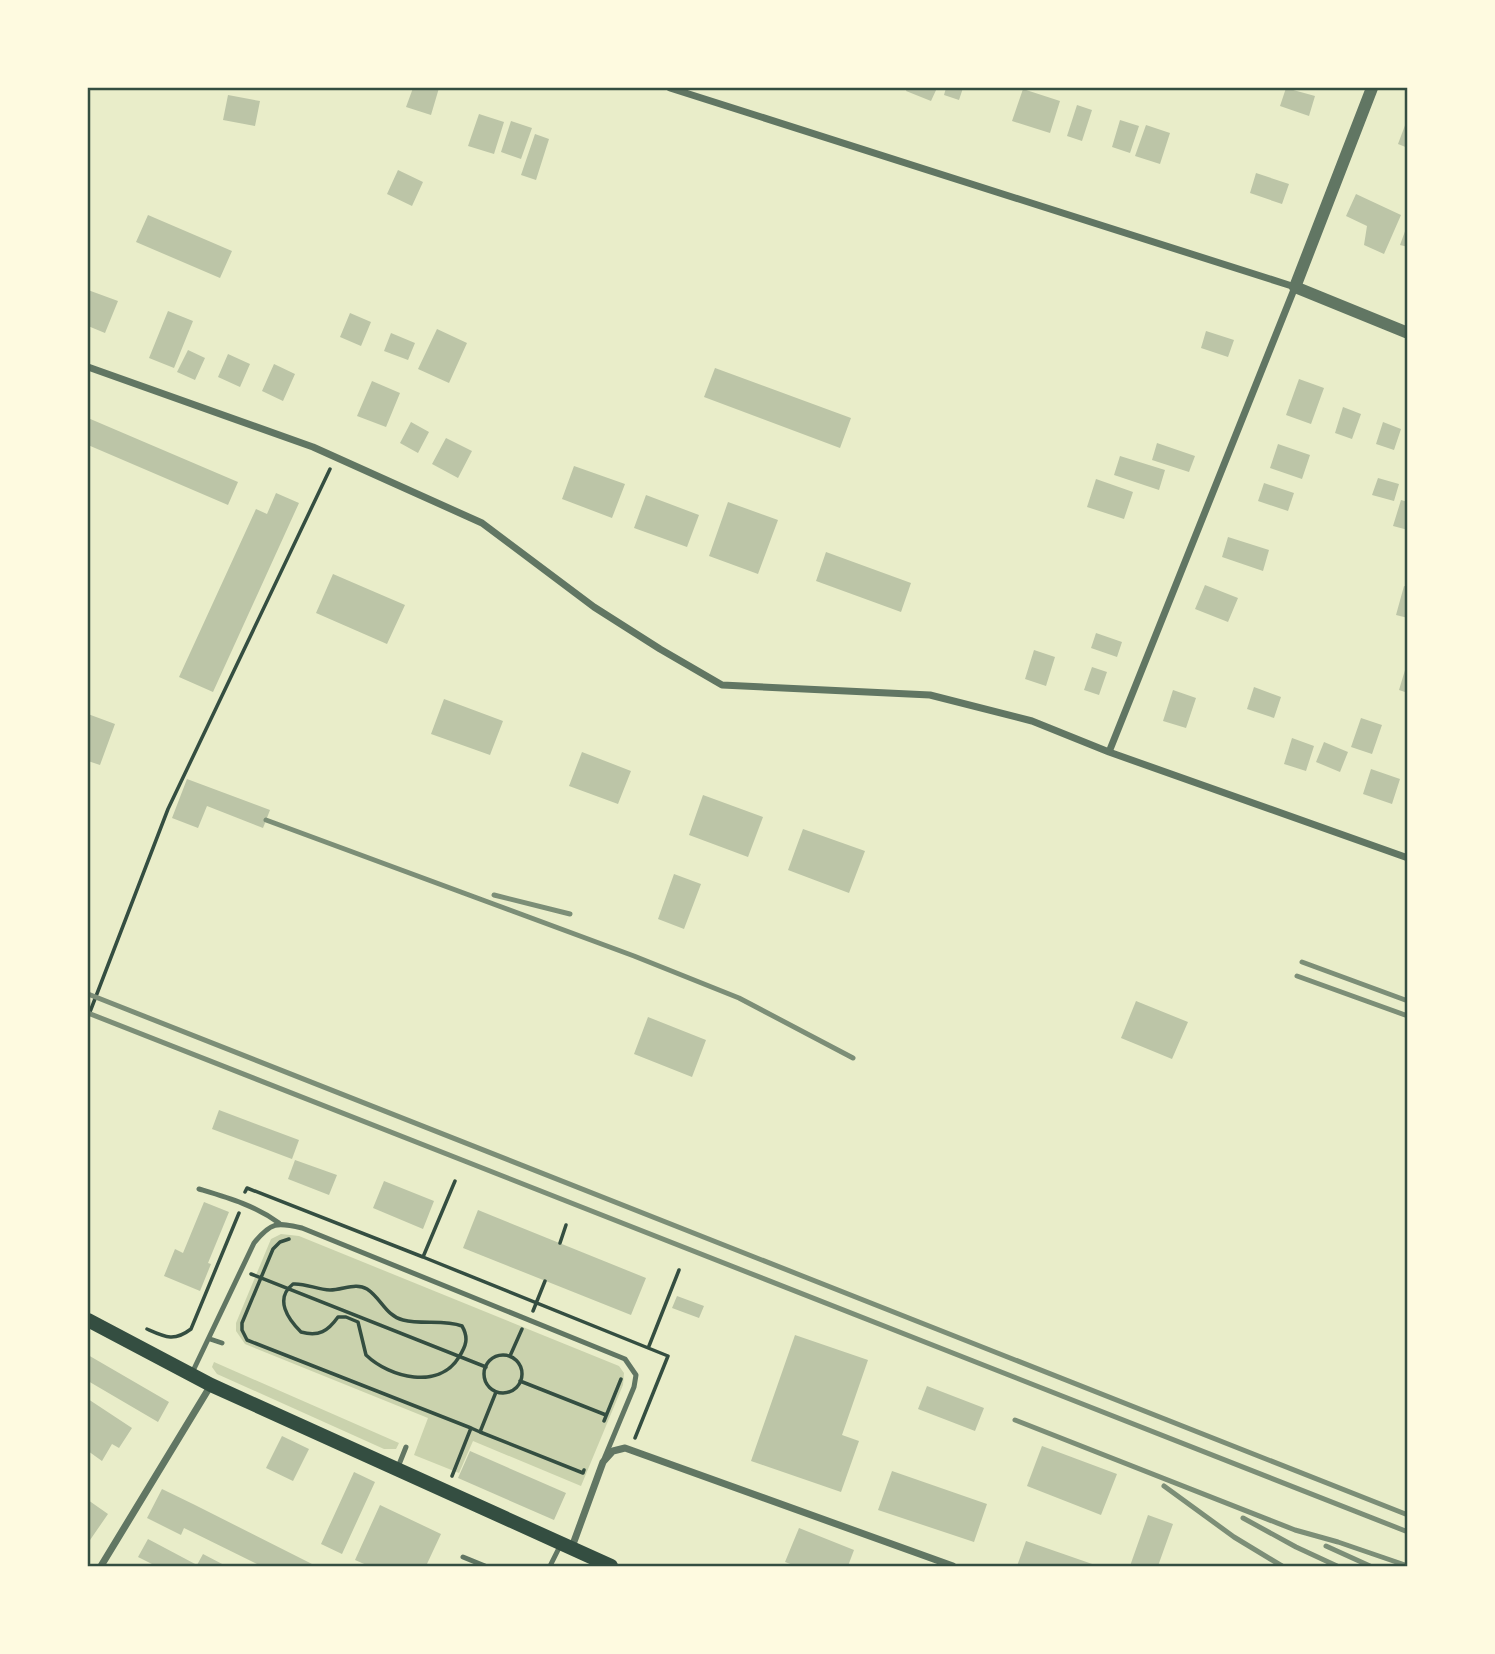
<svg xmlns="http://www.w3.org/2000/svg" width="1495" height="1654" viewBox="0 0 1495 1654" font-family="Raleway,sans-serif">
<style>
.green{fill:#cad2ad}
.building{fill:#bcc5a7}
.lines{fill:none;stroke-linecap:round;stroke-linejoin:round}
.path{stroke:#344e41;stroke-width:3.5}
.service{stroke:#617663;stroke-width:5}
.minor{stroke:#617663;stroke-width:7}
.tertiary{stroke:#617663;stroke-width:12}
.secondary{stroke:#344e41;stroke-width:14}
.rail{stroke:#7c8e77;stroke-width:5}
.neatline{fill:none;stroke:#344e41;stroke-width:2.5}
</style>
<rect width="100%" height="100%" fill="#e9edc9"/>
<path class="green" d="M281,1234l18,2 320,130 5,7 -1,12 -42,101 -108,-45 -14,32 -45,-18 14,-37 -183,-74 -9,-13v-8l35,-84z
M214,1362l185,81 -3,6h-12l-167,-75 -5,-7z"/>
<path class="building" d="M413,88h26l-8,27 -25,-8z
M907,88h30l-6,13 -25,-10z
M946,88h17l-4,12 -15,-5z
M1286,88l29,8 -6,20 -29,-10z
M1023,89l37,12 -10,32 -38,-12z
M228,95l32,6 -5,25 -32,-6z
M1077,105l15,5 -10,31 -15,-5z
M479,114l25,8 -10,32 -26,-8z
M1120,120l19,6 -9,27 -18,-6z
M1407,120h1v28l-10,-4z
M511,121l21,7 -11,31 -20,-7z
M1146,125l24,8 -10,31 -25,-8z
M535,134l14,5 -13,41 -15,-5z
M398,170l25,12 -11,24 -25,-12z
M1256,173l33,11 -7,20 -32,-11z
M1356,194l45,21 -17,39 -20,-9 3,-19 -21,-10z
M148,215l84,36 -12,27 -84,-36z
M1408,223v24l-8,-2z
M88,290l30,11 -13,32 -17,-7z
M168,311l25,10 -19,47 -25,-10z
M350,313l21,9 -10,24 -21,-9z
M437,329l30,14 -18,40 -31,-14z
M1206,331l28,9 -6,17 -27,-9z
M391,333l24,10 -7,17 -24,-9z
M188,350l17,8 -10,22 -18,-8z
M228,354l22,10 -10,23 -22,-10z
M274,364l21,10 -12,27 -21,-10z
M715,368l136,50 -11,30 -136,-51z
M1299,379l25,9 -13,36 -25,-9z
M372,381l28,12 -14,34 -29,-11z
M1343,407l18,7 -9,25 -17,-6z
M88,418l150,64 -10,23 -140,-60z
M411,422l18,10 -11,21 -18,-10z
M1383,422l18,7 -7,21 -18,-6z
M446,438l26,13 -14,27 -26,-14z
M1157,443l38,13 -6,16 -37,-12z
M1278,444l32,11 -8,24 -32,-11z
M1120,456l45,14 -6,20 -45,-15z
M574,466l51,18 -13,34 -50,-19z
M1378,478l21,6 -5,17 -22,-6z
M1096,479l37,13 -9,27 -37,-12z
M1264,483l30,10 -6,18 -30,-10z
M276,493l23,10 -86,189 -34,-15 77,-168 11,5z
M646,495l53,20 -12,32 -53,-19z
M1401,500l7,2v28l-15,-4z
M728,502l50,18 -20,54 -49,-18z
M1228,537l41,13 -6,21 -41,-14z
M826,552l85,31 -10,29 -85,-31z
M333,574l72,31 -18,39 -71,-31z
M1205,585l33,13 -10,24 -33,-13z
M1404,586l4,1v31l-12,-3z
M1096,633l26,9 -5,15 -26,-9z
M1034,650l21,7 -9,29 -21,-7z
M1092,667l15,5 -8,23 -15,-5z
M1405,670l3,1v22l-9,-3z
M1254,687l27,10 -7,21 -27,-9z
M1173,690l23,8 -10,30 -23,-7z
M444,699l59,22 -13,34 -59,-21z
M88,714l27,10 -15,41 -12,-4z
M1361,718l21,7 -10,29 -21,-7z
M1292,738l22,8 -8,25 -22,-7z
M1324,742l24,10 -8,20 -24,-10z
M582,752l49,19 -13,33 -49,-18z
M1371,769l29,10 -8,25 -29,-10z
M187,779l83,31 -7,18 -56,-22 -9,22 -26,-10z
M703,795l60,22 -15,40 -59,-22z
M803,829l62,22 -16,42 -61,-23z
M674,874l27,10 -17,45 -26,-10z
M1136,1001l52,21 -16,37 -51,-21z
M648,1017l58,23 -14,37 -58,-23z
M219,1110l80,30 -7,19 -80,-30z
M295,1160l42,15 -8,20 -41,-16z
M384,1181l50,20 -11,28 -50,-21z
M204,1202l25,10 -21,51 3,1 -11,27 -36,-15 11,-27 8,4z
M478,1210l168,68 -15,37 -168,-67z
M677,1296l27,10 -5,12 -27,-10z
M795,1335l73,25 -26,75 17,6 -18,51 -90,-31z
M88,1355l81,47 -11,20 -70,-41z
M927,1386l57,22 -9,23 -57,-22z
M88,1399l44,29 -13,20 -7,-4 -10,17 -14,-10z
M282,1436l27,13 -16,32 -27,-13z
M1042,1446l75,28 -16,41 -74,-29z
M470,1451l96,42 -12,27 -96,-42z
M892,1471l95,33 -13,38 -96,-32z
M354,1472l21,10 -33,72 -21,-10z
M162,1489l33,16 121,61h-55l-77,-38 -3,7 -34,-17z
M88,1500l20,14 -20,29z
M380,1505l61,29 -15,32h-57l-14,-6z
M1148,1515l25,9 -15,42h-28z
M799,1528l55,22 -6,16h-52l-11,-4z
M148,1539l49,26 6,-11 23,12h-70l-18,-9z
M1026,1541l72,25h-81z"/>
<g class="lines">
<path class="path" d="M88,1017l80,-208 162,-340
M455,1181l-32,76 245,99 -33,82
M245,1192l2,-4 176,69
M289,1239l-9,3 -7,7 -31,74v7l5,10 224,88
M560,1243l6,-18
M251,1274l235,93
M293,1284c13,-1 24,6 37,6 13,0 26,-8 37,-1 14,9 19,27 36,31 19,5 41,-1 59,6 7,12 4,20 -3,31 -20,33 -69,21 -93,-2l-8,-33 -12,-5h-8c-10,14 -19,20 -37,15 -13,-13 -27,-33 -8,-48z
M533,1311l12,-30
M147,1329c18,8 27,13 44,0l48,-116
M649,1346l30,-76
M484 1374a19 19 0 1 1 38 0a19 19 0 1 1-38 0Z
M510,1356l12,-27
M520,1381l86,34
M604,1421l17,-42
M480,1432l103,41 1,-3
M452,1476l19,-48 9,4 16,-40"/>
<path class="service" d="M199,1189c30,9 55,16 80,34
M210,1339l12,4
M192,1373l62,-130c17,-21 23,-21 48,-15l323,131 11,16 -2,12 -30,72
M398,1467l8,-20
M463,1557l22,9
M550,1566l10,-20"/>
<path class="minor" d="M670,88l625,199 -186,465
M88,367l225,80 169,76 112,84 66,42 62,36 208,10 102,26 77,31 299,106
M572,1547l31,-85 10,-11 12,-3 328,118
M101,1566l110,-181"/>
<path class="tertiary" d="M1372,88l-77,199 113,46"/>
<path class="secondary" d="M88,1320l123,65 400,181"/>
<path class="rail" d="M266,820l368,136 105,42 114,60
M494,895l76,19
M1302,962l106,39
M1297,976l111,40
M88,994l1320,521
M88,1013l1320,519
M1015,1420l280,110 43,12 70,24
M1164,1486l70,51 48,29
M1243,1518l53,29 41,19
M1326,1546l44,20"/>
</g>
<rect width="1495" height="1654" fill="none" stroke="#fefae0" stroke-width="178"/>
<rect x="89" y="89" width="1317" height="1476" class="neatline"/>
</svg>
